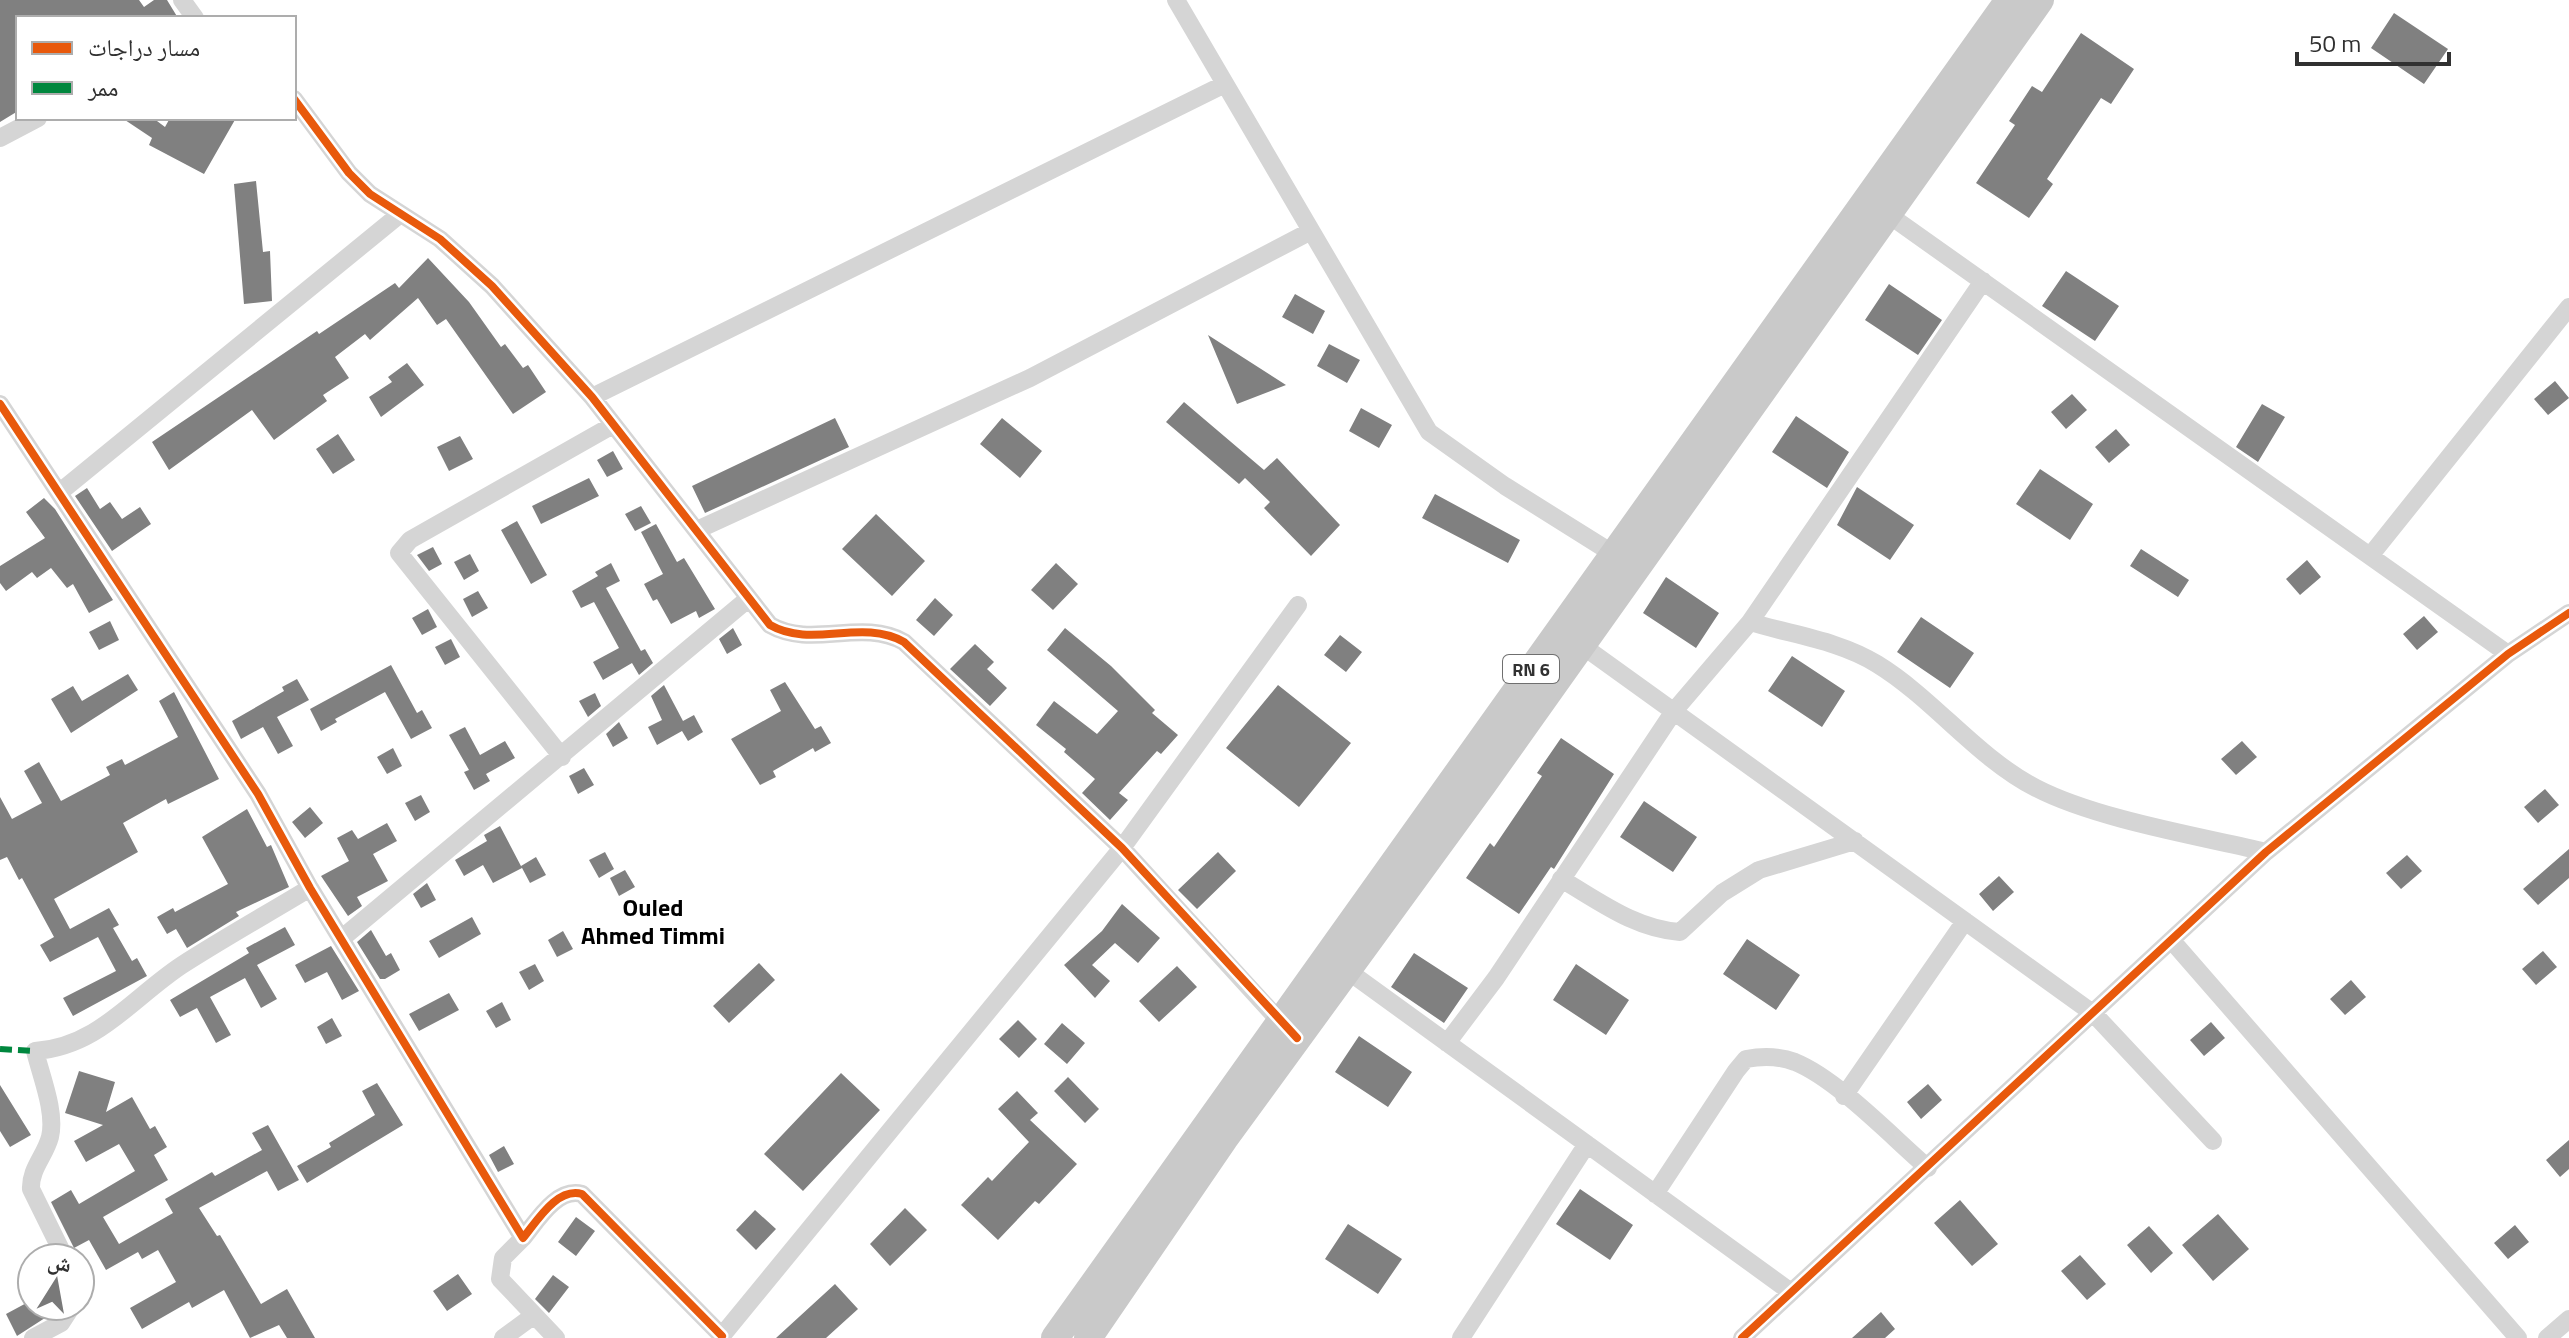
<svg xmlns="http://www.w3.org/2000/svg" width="2569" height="1338" viewBox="0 0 2569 1338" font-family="'Titillium Web','Noto Naskh Arabic',sans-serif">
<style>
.building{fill:#808080}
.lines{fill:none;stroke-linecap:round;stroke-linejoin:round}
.minor{stroke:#d5d5d5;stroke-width:18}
.primary{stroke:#c9c9c9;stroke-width:28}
.quiet{stroke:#00873e;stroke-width:6;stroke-dasharray:12 6;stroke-linecap:butt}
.cycleway-casing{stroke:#fff;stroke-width:13}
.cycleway{stroke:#e8590c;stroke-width:8}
.labels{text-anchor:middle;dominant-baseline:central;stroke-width:8;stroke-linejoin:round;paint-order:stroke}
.shield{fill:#fff;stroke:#6f6f6f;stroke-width:2}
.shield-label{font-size:18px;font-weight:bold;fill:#313131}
.quarter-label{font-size:24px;font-weight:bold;fill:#000;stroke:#fff}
</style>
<rect width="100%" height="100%" fill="#fff"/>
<path class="building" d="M0,0h139l5,7 10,-7h13l11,18h-160v93l-18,11z
M2394,13l54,36 -24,35 -53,-36z
M2081,33l53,36 -23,35 -10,-6 -54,81 6,5 -24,34 -53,-35 39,-58 -6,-4 23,-35 10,6z
M122,118h31l12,9 5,-9h66l-32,56 -55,-29 3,-7z
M256,181l7,71 7,-1 2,50 -28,3 -10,-120z
M428,258l41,44 32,45 4,-3 18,24 5,-3 18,27 -33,22 -67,-95 -9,6 -19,-27 -48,42 -5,-6 -30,23 14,21 -26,17 4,6 -53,39 -22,-30 -83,60 -17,-28 165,-111 2,3 76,-51 4,5z
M2066,271l53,35 -24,35 -53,-35z
M1889,284l53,36 -24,35 -53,-35z
M1295,294l30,17 -12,23 -31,-17z
M1208,335l78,50 -49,19z
M1329,344l31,16 -13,23 -30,-17z
M407,363l17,22 -43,32 -12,-20 23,-15 -4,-5z
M2555,381l14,17 -21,17 -14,-16z
M2072,394l15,16 -21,19 -15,-17z
M1184,402l80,68 13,-12 63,67 -29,31 -47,-48 6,-6 -25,-24 -6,6 -73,-62z
M2262,404l23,13 -27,45 -22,-15z
M1361,408l31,17 -13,23 -30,-17z
M1796,416l53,36 -22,36 -55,-36z
M835,418l14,29 -144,66 -13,-27z
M1002,418l40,33 -22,27 -40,-34z
M2116,429l14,16 -21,18 -14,-16z
M338,434l17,26 -22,14 -17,-25z
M460,436l13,23 -24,12 -12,-24z
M613,451l10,18 -16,8 -10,-17z
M2040,469l53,35 -23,36 -54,-36z
M589,478l10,18 -58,28 -9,-18z
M1857,487l57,38 -24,35 -53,-35z
M87,488l13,21 10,-7 12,17 18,-12 11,17 -39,27 -37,-55z
M1435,494l85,46 -12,23 -86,-45z
M44,498l11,11 58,91 -24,13 -16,-29 -6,4 -16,-20 -14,10 -5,-6 -26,19 -6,-8v-17l45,-28 -19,-26z
M641,506l10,17 -16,8 -10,-17z
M876,514l49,47 -33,35 -50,-47z
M517,521l30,54 -16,9 -30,-54z
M656,524l21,38 7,-4 31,51 -16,9 -3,-7 -25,13 -14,-25 -4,2 -9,-17 19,-10 -22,-42z
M433,547l9,17 -13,7 -12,-16z
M2141,549l48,31 -11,17 -48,-31z
M470,554l9,17 -15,9 -10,-18z
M2307,560l14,17 -21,18 -14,-16z
M611,563l9,18 -14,7 35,63 4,-2 8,14 -14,12 -7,-12 -29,17 -10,-18 26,-14 -25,-46 -13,6 -9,-17 26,-15 -3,-4z
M1056,563l22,21 -25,26 -22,-20z
M1666,577l53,36 -23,35 -53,-35z
M478,591l10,17 -16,9 -9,-18z
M935,598l18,17 -19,21 -18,-16z
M428,609l9,18 -15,8 -10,-17z
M2424,616l14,16 -21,18 -14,-16z
M1921,617l53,36 -24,35 -53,-36z
M110,621l9,19 -20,10 -10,-18z
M733,628l9,17 -15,9 -8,-15z
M1065,628l46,38 44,44 -3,3 26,22 -17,19 -4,-3 -38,42 9,7 -18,20 -28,-27 13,-14 -31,-27 2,-3 -30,-24 18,-24 43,33 21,-23 -71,-61z
M1340,635l22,17 -16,20 -22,-17z
M451,639l9,18 -15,8 -10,-18z
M975,644l19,18 -7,7 20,19 -17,18 -40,-37z
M1792,656l53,35 -23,36 -54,-36z
M391,665l26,48 5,-3 10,18 -21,11 -26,-47 -50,27 2,3 -16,9 -11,-22z
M128,674l10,16 -67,43 -20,-34 22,-13 9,15z
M297,679l12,21 -32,17 16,29 -15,8 -15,-27 -22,12 -9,-18 52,-30 -2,-4z
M785,682l30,47 6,-3 10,17 -16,9 -2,-4 -40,23 3,6 -16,8 -29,-46 50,-28 -11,-21z
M664,685l19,36 11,-6 9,17 -15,9 -6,-10 -25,14 -9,-18 14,-7 -11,-24z
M1278,685l73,58 -52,64 -73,-59z
M174,692l45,87 -51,25 -2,-5 -43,24 15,29 -84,47 16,30 39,-21 10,17 -6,3 19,33 5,-3 10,18 -74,40 -10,-18 53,-27 -18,-34 -48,25 -10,-17 14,-8 -32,-59 -3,2 -12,-23 -7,3v-63l12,22 30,-16 -18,-32 15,-9 22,39 49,-26 -4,-8 16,-8 3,6 53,-28 -19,-36z
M595,693l6,13 -13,11 -9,-16z
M619,722l9,16 -15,9 -7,-13z
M465,727l15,28 25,-14 10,17 -29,16 4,7 -16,9 -10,-18 5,-2 -20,-35z
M1561,738l53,36 -60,95 -3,-2 -32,47 -53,-36 24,-35 4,4 48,-71 -5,-3z
M2242,741l15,16 -21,18 -15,-16z
M393,748l9,18 -15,8 -10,-17z
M584,768l10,17 -16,9 -9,-18z
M2545,789l14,16 -21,18 -14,-16z
M421,795l9,17 -15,9 -10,-18z
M1644,801l53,36 -24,35 -53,-35z
M310,807l13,16 -18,15 -13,-16z
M247,809l20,38 4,-2 18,42 -53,25 3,4 -52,32 -11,-19 -9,5 -10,-17 16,-9 2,4 53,-28 -26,-47z
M387,823l10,18 -24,13 15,27 -31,16 5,9 -14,10 -27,-40 28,-15 -12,-23 15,-8 6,9z
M500,826l22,42 -29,15 -10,-18 -19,11 -9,-16 32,-19 -3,-6z
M2569,849v29l-31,27 -15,-16z
M605,852l9,17 -15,9 -10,-18z
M1218,852l18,19 -39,38 -19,-19z
M2407,855l15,16 -21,18 -15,-16z
M536,857l10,18 -16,8 -9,-17z
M625,870l10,17 -16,9 -9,-18z
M1999,876l15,16 -21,19 -14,-17z
M427,883l9,17 -15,8 -8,-14z
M1122,904l38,34 -22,25 -23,-20 -23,22 18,16 -15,17 -31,-33 38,-34z
M472,917l9,17 -42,24 -10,-17z
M285,927l10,18 -38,20 20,34 -16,9 -16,-30 -35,19 21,38 -15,8 -19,-35 -17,9 -10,-17 79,-47 -3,-5z
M371,930l15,26 5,-3 9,17 -15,9h-5l-23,-37z
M563,931l10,18 -16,8 -9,-17z
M1747,939l53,36 -24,35 -53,-36z
M331,946l28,45 -17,9 -15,-28 -22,11 -10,-18z
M2543,951l14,16 -21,18 -14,-16z
M1414,953l54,35 -24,35 -53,-36z
M759,963l16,17 -46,43 -16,-17z
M535,964l9,17 -15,9 -10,-18z
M1576,964l53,36 -23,35 -53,-35z
M1177,966l20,21 -38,35 -20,-21z
M2351,980l15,17 -21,18 -15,-16z
M449,993l10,17 -40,21 -10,-17z
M502,1002l9,18 -15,8 -10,-17z
M332,1018l10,18 -16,8 -9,-17z
M1018,1020l19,19 -18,19 -20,-19z
M2211,1022l14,16 -21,18 -14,-16z
M1062,1023l23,20 -18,21 -23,-20z
M1359,1036l53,36 -24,35 -53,-35z
M79,1071l36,11 -9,30 26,-15 18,32 5,-3 12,21 -13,8 14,25 -65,37 16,27 54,-31 -8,-14 47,-27 3,4 47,-26 -10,-17 16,-8 31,55 -21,11 -11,-20 -68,37 18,28 3,-1 41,69 26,-15 28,49h-28l-8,-13 -29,13 -26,-48 -32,18 -3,-6 -47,27 -12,-21 46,-26 -18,-32 -16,9 -4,-7 -32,18 -17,-30 -15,8 -23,-46 20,-12 8,14 56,-33 -16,-27 -33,18 -12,-21 29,-16 -38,-12z
M841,1073l39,37 -77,81 -39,-37z
M1068,1077l31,32 -14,14 -31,-32z
M377,1083l26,42 -96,58 -10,-17 34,-19 -2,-4 46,-28 -13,-24z
M1928,1084l14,16 -21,19 -14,-17z
M0,1085l31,50 -21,12 -10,-16z
M1017,1091l21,22 -8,7 47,44 -38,40 -4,-3 -37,39 -37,-35 27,-28 4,4 37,-39 -31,-33z
M2569,1140v29l-9,8 -14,-17z
M504,1146l10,18 -16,8 -9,-17z
M1580,1189l53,36 -23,35 -54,-36z
M1960,1200l38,44 -26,22 -38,-43z
M905,1208l22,22 -37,36 -20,-22z
M755,1210l21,19 -20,21 -20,-20z
M2218,1214l31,35 -36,32 -31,-36z
M576,1217l19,14 -19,25 -18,-14z
M1348,1224l54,35 -24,35 -53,-35z
M2515,1225l14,17 -21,17 -14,-16z
M2149,1226l24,27 -22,20 -24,-28z
M2080,1255l26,29 -19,16 -26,-29z
M458,1274l14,20 -25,17 -14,-20z
M553,1275l16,12 -20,26 -14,-14z
M835,1284l23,25 -32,29h-50z
M32,1300v6h11l5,10 -31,20 -11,-22z
M1881,1312l14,17 -10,9h-33z"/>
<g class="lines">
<path class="minor" d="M182,0l13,18
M1176,0l253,432 76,54 107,67
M294,99l55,74 21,21 70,45 52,47 100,111 178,228c42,24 91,-7 134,17l218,206 164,180
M0,138l38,-20
M1889,215l619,439
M592,397l633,-313
M0,404l258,390 52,94 213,350c14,-17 34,-51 59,-44l140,142
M60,492l339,-277
M697,530l333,-152 281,-147
M2370,556l199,-249
M1750,622l233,-341
M1580,644l514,370 119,127
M562,757l-163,-204 11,-13 203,-115
M1561,879c38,22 74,50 119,53l42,-39 37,-23 96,-29
M341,939l407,-340
M2173,942l345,396
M1348,971l443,321
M1447,1043l49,-65 178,-267 76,-89c42,13 88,18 127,42 57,35 99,93 159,124 60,31 162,48 230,64
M1844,1096l121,-175
M1655,1194l81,-123 10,-12c16,-3 33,-3 49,3 42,17 97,75 133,106
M523,1238l-20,20 -3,21 56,59
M65,1258l-34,-69c-1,-20 14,-33 19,-52 6,-25 -9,-61 -15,-86 63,-4 97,-53 147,-86 42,-27 85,-51 128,-77
M33,1338l28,-15 11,-17
M503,1338l30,-22
M720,1338l402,-490 176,-243
M1461,1338l126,-194
M1742,1338l524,-486 242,-198 61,-41
M2547,1338l22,-19"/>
<path class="primary" d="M1055,1338l954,-1338
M1088,1338l136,-199 259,-355 557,-784"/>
<path class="quiet" d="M0,1049l35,2"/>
<defs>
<path id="cycleway" d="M294,99l55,74 21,21 70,45 52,47 100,111 178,228c42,24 91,-7 134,17l218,206 175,190
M0,404l258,390 52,94 213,350c14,-17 34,-51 59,-44l140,142
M1742,1338l524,-486 242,-198 61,-41"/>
</defs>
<use href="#cycleway" class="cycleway-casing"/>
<use href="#cycleway" class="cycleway"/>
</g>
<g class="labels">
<rect class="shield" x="1503" y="655" width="56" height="28" rx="6"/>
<g class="shield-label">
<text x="1531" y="669">RN 6</text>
</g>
<g class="quarter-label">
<text x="653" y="907">Ouled<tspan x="653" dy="28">Ahmed Timmi</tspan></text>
</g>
</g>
<rect x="16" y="16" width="280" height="104" fill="#ffffff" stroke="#adadad" stroke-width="2"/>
<rect x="32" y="42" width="40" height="12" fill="#e8590c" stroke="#adadad" stroke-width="2"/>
<text x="88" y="56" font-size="24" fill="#313131">مسار دراجات</text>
<rect x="32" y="82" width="40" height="12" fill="#00873e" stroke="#adadad" stroke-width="2"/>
<text x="88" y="96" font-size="24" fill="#313131">ممر</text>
<g transform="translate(56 1282) rotate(11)"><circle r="38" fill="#ffffff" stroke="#adadad" stroke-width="2"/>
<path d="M0-6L14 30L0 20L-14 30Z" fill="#797979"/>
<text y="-12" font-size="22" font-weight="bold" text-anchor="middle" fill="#313131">ش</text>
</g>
<path d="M2297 52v12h152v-12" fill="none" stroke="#313131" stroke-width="4"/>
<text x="2309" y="52" font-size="24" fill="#313131" stroke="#ffffff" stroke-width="6" paint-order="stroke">50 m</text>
</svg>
